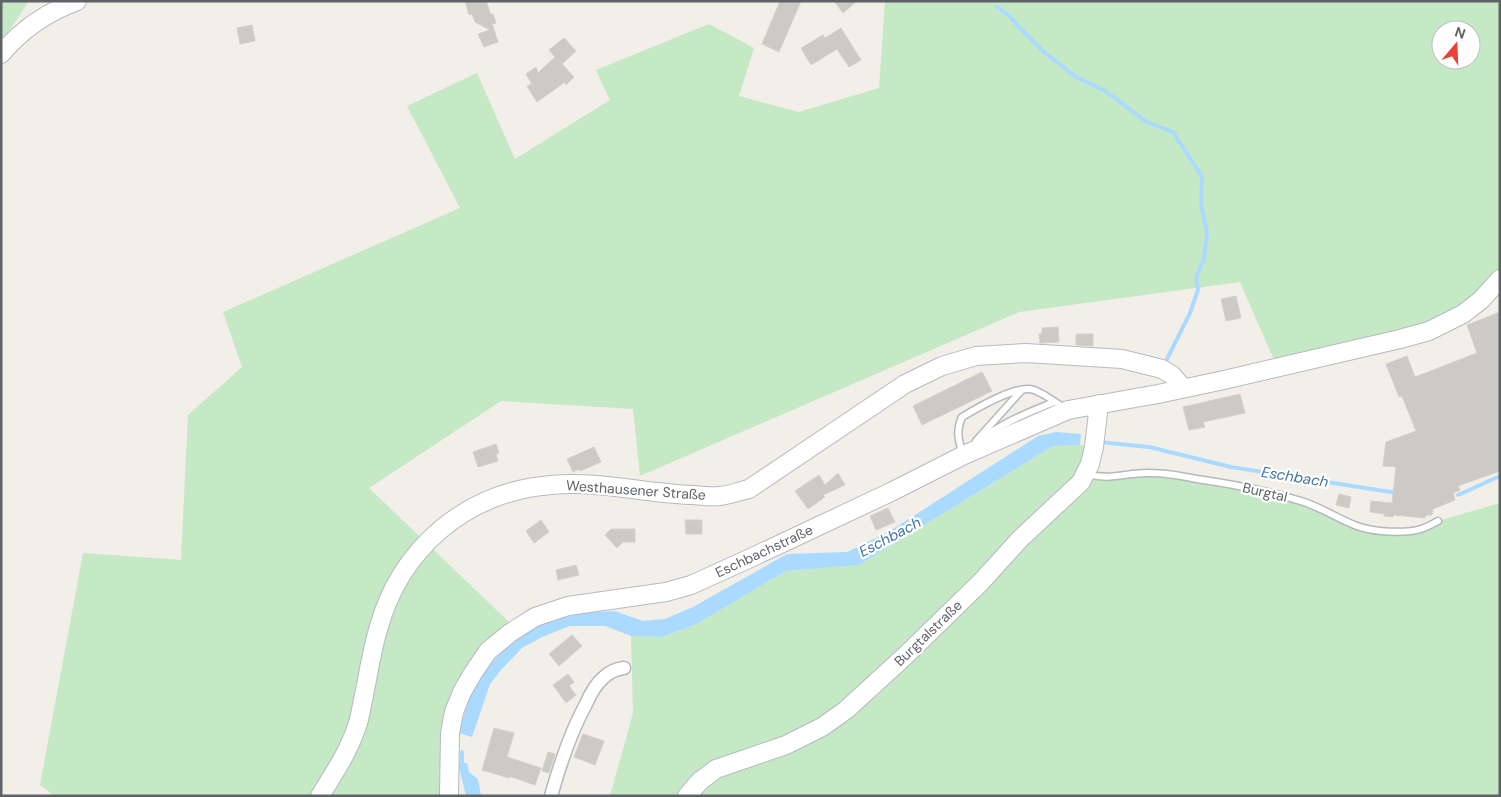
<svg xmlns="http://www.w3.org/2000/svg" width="1501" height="797" viewBox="0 0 1501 797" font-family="'DM Sans',sans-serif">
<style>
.green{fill:#c5e8c5;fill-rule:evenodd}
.water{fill:#aadaff}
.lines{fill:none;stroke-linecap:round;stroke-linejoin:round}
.stream{stroke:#aadaff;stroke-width:4}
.building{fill:#cccac5;stroke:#d6d1c6}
.service-casing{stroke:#b5b8bc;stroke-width:9}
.minor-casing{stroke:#b5b8bc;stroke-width:15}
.secondary-casing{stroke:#b6babf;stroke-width:20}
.service{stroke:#fff;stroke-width:6}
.minor{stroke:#fff;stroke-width:12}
.secondary{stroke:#fff;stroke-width:18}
.labels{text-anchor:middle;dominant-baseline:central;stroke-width:4.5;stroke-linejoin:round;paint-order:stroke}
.street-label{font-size:14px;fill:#5f6368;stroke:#fff}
.water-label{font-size:15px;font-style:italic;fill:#4174aa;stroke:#fff}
</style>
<rect width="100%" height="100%" fill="#f1efe8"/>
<path class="green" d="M1,1h28l-28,42z
M885,1h615v267l-31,35 -31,19 -164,38 -34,-78 -221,30 -379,164 -7,-67 -132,-8 -132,87 143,137 -42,38 -27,132 -388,1 -15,-11 43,-232 98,7 7,-145 54,-48 -19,-55 237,-104 -53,-102 70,-33 38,86 95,-59 -14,-30 113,-46 45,24 -15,48 60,16 80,-24zM1441,30h30v30h-30z
M1080,445l14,2 -8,27 65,-1 151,28 57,26 55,3 24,-9 62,-18v293h-890l23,-83 -2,-77 30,1 34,-12 91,-54 73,-6 194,-119z"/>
<path class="water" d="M1056,432l25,2 -1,11 -27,1 -194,119 -73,6 -91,54 -34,12 -30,-1 -26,-10h-35l-28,11 -20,11 -21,22 -11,14 -18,53 -14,-4 11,-33 13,-25 20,-24 23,-20 24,-10 33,-8 32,-2 29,10 22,-2 28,-12 94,-53 60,-2 43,-21 148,-95z
M458,763h9l2,9 9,7 3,17h-15z"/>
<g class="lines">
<path class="stream" d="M997,7l12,9 18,19 17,17 32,25 29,14 42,31 26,10 29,45 -1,28 6,27 -3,27 -8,18 2,13 -8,23 -23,46
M1099,442l50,5 82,20 166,26
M1458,495l42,-19
M462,752v16"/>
</g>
<path class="building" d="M465,1h21l5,14 2,-1 3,9 -4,1 6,18 -14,5 -6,-13 12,-4 -15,-8 -3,-8 -3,1z
M780,1h21l-22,51 -17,-8z
M834,1h23l-14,12z
M252,25l3,16 -15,3 -3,-16z
M841,28l20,32 -12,7 -12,-18 -26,16 -10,-17 22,-13 2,3z
M564,38l12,13 -14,13 12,13 -8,8 -1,-3 -28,20 -10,-16 5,-2 -6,-10 10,-7 2,6 17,-16 -6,-7z
M1236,296l5,22 -15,3 -5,-22z
M1500,312v159l-42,15 2,4 -7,3 2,7 -22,9 -1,6h-6l-1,3 -31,-3 -1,2 -9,-1v-2l-14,-2 1,-11 21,2 4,-36 -13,-1 3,-24 30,-11 -14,-35 -3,1 -13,-33 21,-8 8,21 62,-24 -10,-28z
M1058,327l1,15 -19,1 -1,-9 3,-1v-5z
M1076,334h17v12l-17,-1z
M982,372l10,19 -70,34 -9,-19z
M1240,394l5,19 -42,9 2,5 -16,3 -6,-23z
M496,444l3,9 -3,1 2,7 -20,6 -5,-15z
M594,447l7,15 -21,9 -1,-2 -6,3 -6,-13z
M838,473l7,12 -22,10 2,2 -17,12 -13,-18 24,-16 6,10z
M1339,494l12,3 -2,11 -13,-3z
M888,508l7,14 -19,8 -6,-14z
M541,520l8,12 -15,11 -8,-12z
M685,520h17v14h-16z
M611,529h24v13h-12l-6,6 -12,-13z
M576,565l3,10 -21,5 -2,-10z
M572,635l10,11 -23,20 -10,-12z
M568,674l6,8 -5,4 7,9 -10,8 -13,-18z
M494,728l20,5 -7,24 34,11 -6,17 -26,-9v2l-27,-8z
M583,734l21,7 -9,24 -21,-8z
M548,752l7,2 -6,19 -7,-2z"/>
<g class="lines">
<defs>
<path id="service" d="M976,441l45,-50
M980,441c22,-19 48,-28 74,-39
M963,454c-5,-14 -7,-24 -1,-37 15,-9 55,-33 72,-27 11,4 21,12 30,18
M1087,474c23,7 41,-2 64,-1 16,0 31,3 46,6 35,5 70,12 104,22 20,6 37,18 56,25 16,6 48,8 64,3 6,-2 12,-5 17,-8"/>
<path id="minor" d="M551,796c9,-32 19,-63 35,-92 4,-9 9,-19 17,-26 6,-6 12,-9 21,-10"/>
<path id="secondary" d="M1,54c21,-25 46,-42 76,-53
M320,796c14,-23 29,-45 37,-70 3,-8 4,-17 6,-26 5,-23 8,-47 15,-70 22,-82 88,-138 173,-145 48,-5 95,9 142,10 9,1 18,2 27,1 10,-1 20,-5 29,-7l156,-105 37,-18 34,-10 50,-3 96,6 40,10 10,6 11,13
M449,796l1,-63 4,-21 8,-20 11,-19 15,-22 22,-18 25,-16 33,-11 98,-14 25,-7 66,-30 134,-63 73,-37 104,-45 90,-16 66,-14 176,-41 29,-8 34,-17 18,-14 19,-21
M687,796l13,-15 16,-12 70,-24 36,-18 24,-17 59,-54 76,-74 39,-43 61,-57 9,-18 4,-17 5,-43"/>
</defs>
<use href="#service" class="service-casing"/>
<use href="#minor" class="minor-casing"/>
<use href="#secondary" class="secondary-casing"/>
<use href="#service" class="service"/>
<use href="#minor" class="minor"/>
<use href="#secondary" class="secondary"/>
</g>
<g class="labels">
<g class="street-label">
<text transform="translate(636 490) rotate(4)">Westhausener Straße</text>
<text transform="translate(1265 492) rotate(13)">Burgtal</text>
<text transform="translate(764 551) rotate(-25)">Eschbachstraße</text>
<text transform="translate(928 633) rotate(-44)">Burgtalstraße</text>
</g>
<g class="water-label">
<text transform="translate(1295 477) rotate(9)">Eschbach</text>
<text transform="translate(890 537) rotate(-28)">Eschbach</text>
</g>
</g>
<rect width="1501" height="797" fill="none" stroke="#5f6368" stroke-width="5"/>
<g transform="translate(1456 45) rotate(19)"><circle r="24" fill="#ffffff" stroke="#bfc1c3"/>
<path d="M0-4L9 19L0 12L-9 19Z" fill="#ea4335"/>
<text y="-8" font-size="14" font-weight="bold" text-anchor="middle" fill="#5f6368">N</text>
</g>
</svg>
